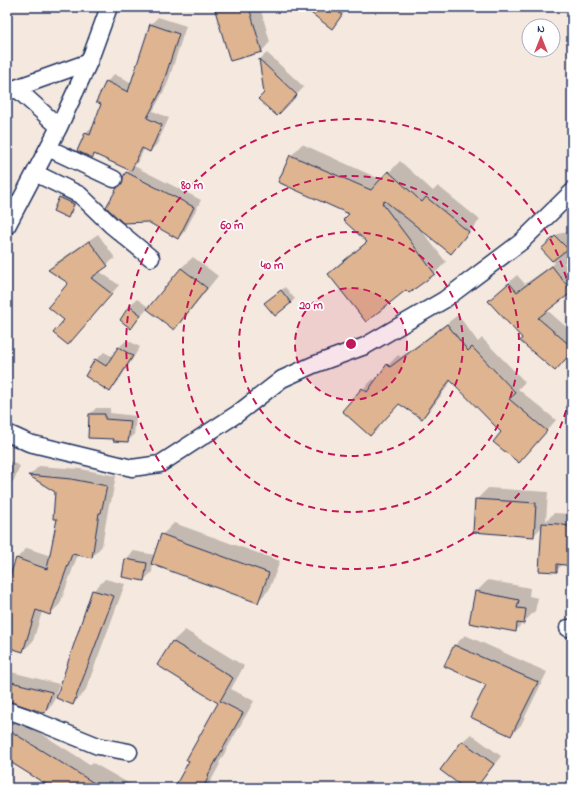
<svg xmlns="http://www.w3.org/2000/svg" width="579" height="795" viewBox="0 0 579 795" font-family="'Indie Flower',sans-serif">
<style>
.shadow{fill:#0003}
.building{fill:#dfb490;stroke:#1b2f5e}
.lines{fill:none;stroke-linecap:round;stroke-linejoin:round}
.minor-casing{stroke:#1b2f5e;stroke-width:19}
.minor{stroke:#fff;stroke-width:16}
.ring{fill:none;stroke:#c2185b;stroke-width:2;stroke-dasharray:7 5}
.centre{fill:#c2185b;stroke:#fff;stroke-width:2}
.ring-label{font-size:12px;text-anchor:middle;font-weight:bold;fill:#c2185b;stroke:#fff;stroke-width:3.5;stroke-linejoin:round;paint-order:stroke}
</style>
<rect width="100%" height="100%" fill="#f5e8de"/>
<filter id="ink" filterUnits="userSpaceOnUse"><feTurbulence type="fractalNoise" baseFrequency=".025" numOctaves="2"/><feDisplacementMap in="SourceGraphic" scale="8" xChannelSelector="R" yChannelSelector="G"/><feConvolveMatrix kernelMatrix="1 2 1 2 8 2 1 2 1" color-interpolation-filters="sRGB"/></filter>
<g filter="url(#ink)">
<path class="shadow" d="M215,7h45l10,35 -8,9 -31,9z
M322,7h18l5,4 -9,13z
M158,17l28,9 -19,59 -14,26 16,7 -12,26 -7,7 -6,-2 -6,13 -4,4 67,34 -16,31 -7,7 -55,-56 3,-9 4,-4 -34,-16 -4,4 -7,-24 8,-7 1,1 9,-23 4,-22 7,-8 18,9 19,-59z
M267,53l37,34 -20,21 -19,-14 -5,-35z
M302,144l80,36 18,-19 33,30 5,-5 42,34 -29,33 -29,-22 24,31 -11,11 -26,19 -2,-4 -78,-14 11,-11 28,-22 -17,-27 -60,-58z
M64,194l13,6 -5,13 -4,3 -8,-18z
M567,232l5,5v18l-8,8 8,11v17l-25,19 25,22v19l-49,-13 -26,-45 20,-18 8,9 30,-21 -13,-14 16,-15z
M98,234l17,24 -16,13 20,14 -51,59 -3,-24 4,-37 -19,-13 7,-8z
M193,257l25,19 -33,41 -11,12 -26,-21 -17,20 -2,-22 8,-7 13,9 31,-40z
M285,287l10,12 -20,16 -5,-15z
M458,315l20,27 4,-4 43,44 -7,7 38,31 -37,42 -17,-30 -50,-52 -20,28 -10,10 -22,-15 -20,22 -17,-36 10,-10 3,3 12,-17 10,-10 3,2z
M127,340l13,7 -22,35 -8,8 -24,-15 10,-15 8,-8 9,5 6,-10z
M96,408h14v5l26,3 -2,19 -6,6 -13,-3 -25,-24z
M7,460l13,6 -6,14 -7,7z
M39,466l42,3 35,7 -5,26 -2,2 -7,42 -10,11 -14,-3 -18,50 -10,10 -8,-2 -9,29 -10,10 -10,-3 -6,20v-81l10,-29 10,-10 24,8 13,-25 -8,-39 -26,-17z
M488,488l60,4 -2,29 8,-8 18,1v51l-9,-1 -7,7 -14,-44 -8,8 -58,-35z
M174,523l106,38 -11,29 -12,12 -104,-39 -1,9 -8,8 -21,-4 3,-17 8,-8 21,4 7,-20z
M105,579l20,5 -40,108 -12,12 20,-113z
M488,580l42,8 -1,8 9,2 -3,13 -20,20 -39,-39z
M185,630l59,36 -13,23 23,12 -35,62 1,1 -13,24h-32l15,-27 30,-59 -61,-37 14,-24z
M465,635l82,37 -26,53 -10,10 -24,-51 -41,-19 9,-20z
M11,672l48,12 -6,20 -8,8 -38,-12v-24z
M7,712l84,53 2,-2 44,25h-84l-46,-29z
M471,734l30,22 -25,32h-10l-24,-18 21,-29z"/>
<path class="building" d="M214,7h35l13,45 -32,9z
M303,7h29l10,8 -10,14z
M150,24l29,10 -19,59 -13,25 15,7 -12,27 -8,-4 -11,23 -37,-17 -1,4 -16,-7 8,-18 5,2 11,-31 -5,-2 10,-21 22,11z
M259,59l38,36 -20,21 -19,-17 6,-6z
M290,155l81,35 17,-19 34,31 4,-5 43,35 -18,22 -66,-53 -3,2 53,71 -26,19 -3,-3 -40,32 -38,-48 39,-32 -24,-22 6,-6 -71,-32z
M126,172l68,35 -16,32 -30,-17 -25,1 -17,-16 11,-19 5,-5 1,-6z
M59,197l15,7 -6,14 -15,-7z
M555,236l13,13 -16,12 -11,-12z
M89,241l19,25 -17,12 21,16 -44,51 -15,-12 11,-13 -16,-13 20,-24 -20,-13z
M552,266l20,26 -34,26 34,29v5l-17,19 -35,-30 2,-3 -34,-37 21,-18 8,9z
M181,268l26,20 -33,42 -27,-21z
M281,290l10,13 -16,13 -11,-13z
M129,306l12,9 -10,14 -11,-9z
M447,324l21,27 4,-4 44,46 -7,6 38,32 -28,32 -26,-21 8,-10 -51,-52 -28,39 -23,-15 -29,32 -28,-25 20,-23 5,4 20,-28 3,3z
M118,347l15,9 -23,36 -25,-16 10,-17 11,7z
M89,414h16v5l26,2 -3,21 -15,-1 1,-2 -26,-1z
M28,475l43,4 36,7 -6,27h-2l-7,45 -20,-4 -22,61 -14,-5 -13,42 -16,-5v-63l9,-26 31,11 10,-50h-4l2,-27z
M475,499l61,4 -2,34 -61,-5z
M542,523l17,1 13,3v39l-15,-2v8l-18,-1z
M161,534l108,39 -11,30 -107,-39z
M125,559l22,4 -3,18 -22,-4z
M92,590l22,6 -41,109 -17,-7z
M475,591l44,9 -2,8 9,1 -2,15 -7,-1 -1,9 -47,-9z
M172,641l61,37 -13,23 23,12 -35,62 1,1 -6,12h-29l15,-27 -3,-1 32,-57 -61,-38z
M454,645l84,37 -27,54 -41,-19 16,-32 -42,-19z
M7,681l45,11 -7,21 -38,-12z
M7,729l95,59h-50l-45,-28z
M462,741l32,23 -18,24h-12l-24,-18z"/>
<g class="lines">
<defs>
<path id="minor" d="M16,88l43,39
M7,93l9,-5 73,-26
M48,148l66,31
M35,173l45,22 31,30 40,33
M7,226l52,-99 30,-65 20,-55
M7,433l22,10 103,25 28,-4 77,-50 45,-35 31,-14 52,-19 79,-46 77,-58 51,-50
M568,628h4
M7,710l17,6 74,30 31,6"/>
</defs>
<use href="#minor" class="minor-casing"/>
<use href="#minor" class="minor"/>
</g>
</g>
<circle cx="351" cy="344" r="56" fill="#c2185b" fill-opacity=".12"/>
<g class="ring">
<circle cx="351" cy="344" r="56"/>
<circle cx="351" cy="344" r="112"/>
<circle cx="351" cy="344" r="168"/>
<path d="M572 387A225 225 0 1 1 572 301"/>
</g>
<circle cx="351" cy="344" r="6" class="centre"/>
<g class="ring-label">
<text x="192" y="189">80 m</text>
<text x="232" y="229">60 m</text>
<text x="272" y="269">40 m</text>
<text x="311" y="309">20 m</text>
</g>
<rect width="579" height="795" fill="none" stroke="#fff" stroke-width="24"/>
<rect x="12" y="12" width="555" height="771" fill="none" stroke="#1b2f5e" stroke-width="1.5" filter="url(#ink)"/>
<g transform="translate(541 38)"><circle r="19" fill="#ffffff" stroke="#a4acbf"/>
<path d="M0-3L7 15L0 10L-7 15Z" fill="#d1495b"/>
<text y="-6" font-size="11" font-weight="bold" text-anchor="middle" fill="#1b2f5e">N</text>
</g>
</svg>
